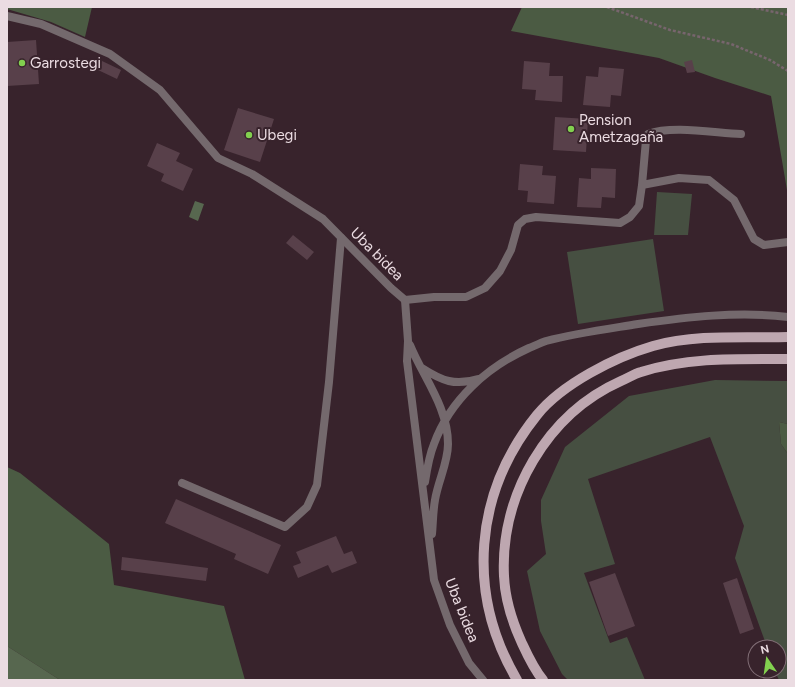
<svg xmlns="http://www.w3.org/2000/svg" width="795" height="687" viewBox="0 0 795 687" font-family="Figtree,sans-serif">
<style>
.green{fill:#464f41}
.forest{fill:#4b5b43}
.water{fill:#57674f}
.building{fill:#58404a}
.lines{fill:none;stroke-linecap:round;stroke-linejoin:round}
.path{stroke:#77656d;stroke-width:2.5;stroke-dasharray:3 2;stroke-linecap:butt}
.service{stroke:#74696d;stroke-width:8}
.minor{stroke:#74696d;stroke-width:8}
.primary{stroke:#bea7b0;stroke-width:10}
.poi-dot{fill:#82d04f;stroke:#38232c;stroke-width:1.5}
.labels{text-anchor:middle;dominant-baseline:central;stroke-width:4;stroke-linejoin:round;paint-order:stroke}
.poi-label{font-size:15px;fill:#ebdce2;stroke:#38232c;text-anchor:start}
.street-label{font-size:15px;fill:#ebdce2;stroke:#38232c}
</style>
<rect width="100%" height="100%" fill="#38232c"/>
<path class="green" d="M657,192l35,2 -4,41h-34z
M653,239l11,72 -86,13 -11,-72z
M715,380l73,1v43l-9,-2 2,22 7,10v226h-9l-4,-9h4v-24h-12l-32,-89 9,-32 -34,-89 -122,42 27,85 -31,9 26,70 17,-6 18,43h-77l-6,-6 -22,-43 -13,-60 19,-17 -5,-33v-21l24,-53 64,-51z"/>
<path class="forest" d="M7,7h85l-7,30 -34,-15 -44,-13z
M522,7h266v189l-17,-100 -56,-18 -56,-20 -148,-27z
M779,422l9,2v30l-7,-10z
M7,467l13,6 89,71 5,41 110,21 21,74h-185l-53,-34z"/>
<path class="water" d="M195,201l9,3 -6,17 -9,-4z
M7,646l53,34h-53z"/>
<path class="building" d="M36,40l3,44 -32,2v-44z
M692,60l3,12 -8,1 -3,-11z
M102,61l19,9 -4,9 -19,-9z
M524,61l26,2 -1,13h14l-1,26 -27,-2 1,-10 -14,-1z
M599,67l25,2 -3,27 -10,-1 -1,12 -27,-2 3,-29 12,1z
M238,108l36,11 -14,43 -36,-12z
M555,117l33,2 -2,33 -33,-2z
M157,143l23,10 -4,8 17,8 -10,22 -22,-10 3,-7 -17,-8z
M520,164l23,2 -1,9 14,1 -2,28 -27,-2 1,-11 -10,-1z
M591,168l25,1 -1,29 -13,-1 -1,11 -24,-1 2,-29 12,1z
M293,235l21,17 -7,8 -21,-17z
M176,499l105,46 -13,29 -34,-15 2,-5 -71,-31z
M336,536l8,18 8,-3 5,12 -25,10 -4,-8 -30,13 -5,-12 8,-3 -5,-11z
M122,557l86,11 -2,13 -85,-11z
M615,573l20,53 -27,10 -19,-54z
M737,578l17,51 -14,5 -17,-51z"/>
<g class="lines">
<path class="path" d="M607,7l63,23 61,14 39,16 18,11
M751,7l37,8"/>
<path class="service" d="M642,185l37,-7 30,2 25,20 20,39 10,6 24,-3
M405,300l29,-3h32l19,-9 15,-17 11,-21 7,-25 7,-6 11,-2 84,6 10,-6 9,-11 3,-21 4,-45 2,-6c24,-9 67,-1 93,0
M182,483l103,44 22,-20 10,-22 12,-103 12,-144"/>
<path class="minor" d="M7,16l34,8 69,30 50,36 58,68 34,16 71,45 68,69 14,12 3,41 -1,20 27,219 16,45 19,38 14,17
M410,345c13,32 38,62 38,99 0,19 -10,37 -13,56 -2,11 -2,23 -3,34
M422,368c20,13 33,18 56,11
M425,482c2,-13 4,-26 9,-38 16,-44 53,-77 95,-96 5,-2 11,-5 17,-7 30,-8 61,-12 92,-17 49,-7 100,-13 150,-7"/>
<path class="primary" d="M517,680c-51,-87 -43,-187 20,-265 25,-31 78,-58 116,-69 43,-12 90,-8 135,-9
M543,680c-10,-12 -16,-26 -22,-39 -9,-20 -16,-43 -17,-65 -4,-81 43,-162 117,-195 7,-3 13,-7 20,-9 47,-15 98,-13 147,-13"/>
</g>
<g class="poi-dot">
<circle cx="22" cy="63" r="4"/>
<circle cx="571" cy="129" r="4"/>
<circle cx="249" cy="135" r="4"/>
</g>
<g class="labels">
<g class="poi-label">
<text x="30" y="63">Garrostegi</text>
<text x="579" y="120">Pension<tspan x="579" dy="17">Ametzagaña</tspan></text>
<text x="257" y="135">Ubegi</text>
</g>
<g class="street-label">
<text transform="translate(377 254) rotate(45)">Uba bidea</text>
<text transform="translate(462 610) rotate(68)">Uba bidea</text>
</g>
</g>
<rect width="795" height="687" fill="none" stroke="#ebdce2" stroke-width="16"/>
<g transform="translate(767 659) rotate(347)"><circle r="19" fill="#38232c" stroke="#806d75"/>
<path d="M0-3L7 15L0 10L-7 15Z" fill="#82d04f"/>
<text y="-6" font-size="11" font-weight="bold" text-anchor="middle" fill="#ebdce2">N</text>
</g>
</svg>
